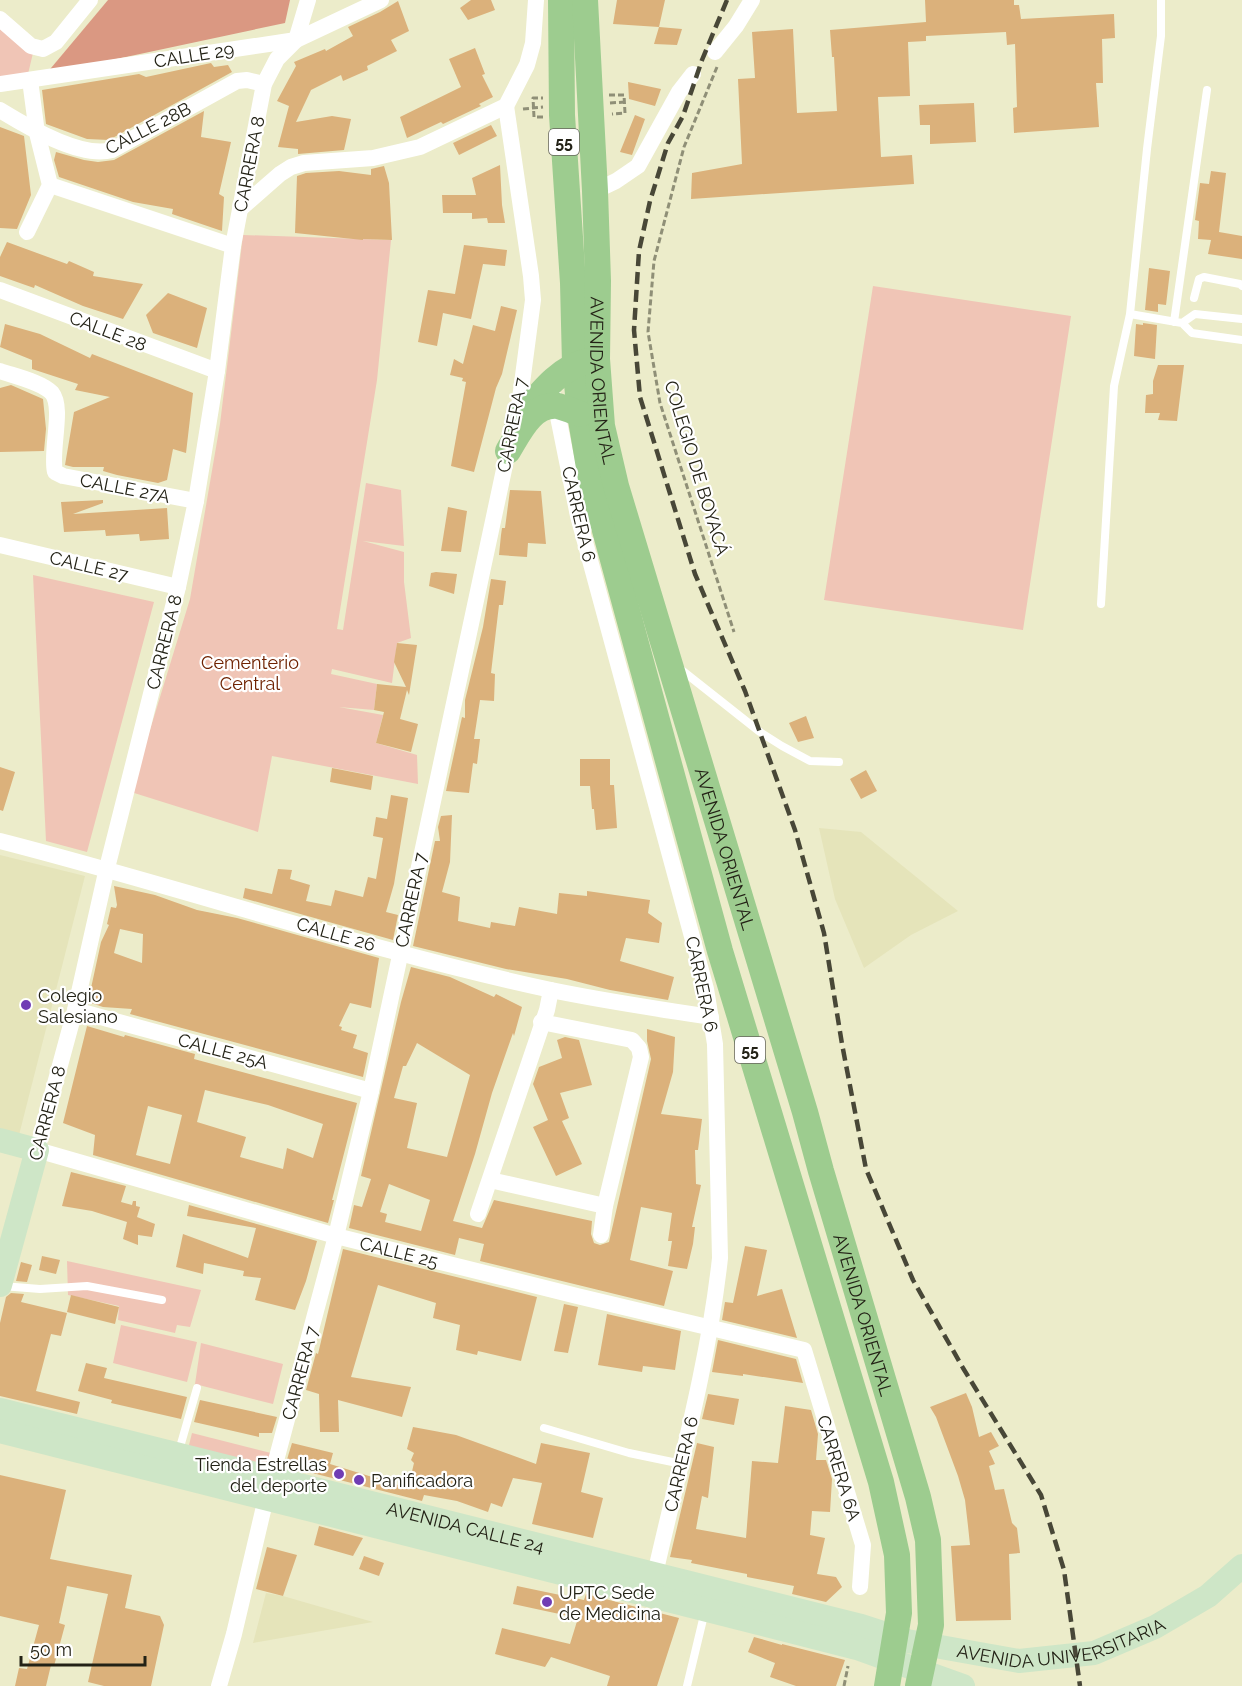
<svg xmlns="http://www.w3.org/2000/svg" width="1242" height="1686" viewBox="0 0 1242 1686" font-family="Raleway,sans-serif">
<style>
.built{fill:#e5e4ba}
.green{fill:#f0c5b6}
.forest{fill:#da9882}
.building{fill:#dbb17b;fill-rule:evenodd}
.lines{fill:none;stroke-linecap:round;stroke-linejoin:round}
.path{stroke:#8f8f77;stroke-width:3;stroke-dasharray:6 3;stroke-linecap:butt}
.service{stroke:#fff;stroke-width:8}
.minor{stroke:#fff;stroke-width:16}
.secondary{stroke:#cee6c7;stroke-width:24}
.primary{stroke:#9dcc8f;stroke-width:26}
.rail{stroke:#484737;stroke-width:4.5;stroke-dasharray:12 6;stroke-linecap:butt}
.poi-dot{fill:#703db4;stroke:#fff;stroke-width:2}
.labels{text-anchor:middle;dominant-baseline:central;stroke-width:4.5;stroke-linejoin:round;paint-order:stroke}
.shield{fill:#fff;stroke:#65645c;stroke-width:1.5}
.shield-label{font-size:16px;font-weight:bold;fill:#232216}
.street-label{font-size:18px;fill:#232216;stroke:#fff}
.park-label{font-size:18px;fill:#6f2201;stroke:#fff}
.poi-label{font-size:18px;fill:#232216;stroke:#fff;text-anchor:start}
</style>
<rect width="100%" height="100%" fill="#ececca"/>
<path class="built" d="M819,828l42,4 97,79 -47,24 -47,33 -29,-69z
M0,855l85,21 -67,263 -18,-5z
M266,1593l17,3 90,26 -120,21z"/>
<path class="green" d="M0,26l33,27 -5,21 -28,3z
M243,235l148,5 -14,140 -40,249 6,1 23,-147 35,7 3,56 -41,-5 41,11v30l7,56 -14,5 -5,40 -60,-14 -1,5 46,10 -3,26 -35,-3 44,8 -7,28 41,12 1,29 -146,-28 -14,76 -127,-40 59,-193 30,-175z
M873,286l198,30 -48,314 -199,-30z
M33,575l121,27 -67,250 -41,-11z
M67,1261l134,29 -11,37 -13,-2 -2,8 -57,-13 1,-14 -51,-11z
M121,1325l76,17 -10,40 -74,-19z
M201,1343l82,21 -10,40 -78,-20z
M192,1433l79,20 -5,19 -79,-19z"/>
<path class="forest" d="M108,0h182l-5,23 -239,51z"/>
<path class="building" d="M471,0h20l4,10 -27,10 -8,-12z
M617,0h48l-6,27 -46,-3z
M925,0h89v5h5l2,14 93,-5 1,24 -13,1 1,44h-7l3,44 -85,6 -1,-25 4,-1 -2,-63 -8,1 -1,-13 -80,4v5l-18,1 2,54 -32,1 3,60 31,-2 2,29 -223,15 1,-26 50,-9 -4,-85 17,-1 -3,-46 41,-3 4,84 40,-2 -3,-54h-2l-2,-27 96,-8z
M398,1l11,30 -18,9 6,11 -30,15 1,4 -25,11 -2,-6 -30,15 -15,32 36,-6 19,3 -7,31 -46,4v-5l-20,-2 11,-41 -12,-5 19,-35 -2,-4 31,-13 1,2 27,-15 -5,-9 32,-15z
M659,27l23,2 -5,16 -23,-1z
M475,48l10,26 -3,1 11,22 -14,7 2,2 -38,18 -2,-2 -34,16 -7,-21 61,-30 -12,-28z
M211,63l3,4 14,-2 4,7 -123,68 -22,-1 -41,-15 -4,-34 97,-16 7,3z
M628,82l33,7 -6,17 -26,-7z
M974,103l2,39 -46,2v-19h-10l-1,-20z
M204,111l-3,26 30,5 -12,52 5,3 -2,34 -50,-17 1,-5 -40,-7 -74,-25 -5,-17 2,-8 28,8 14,2 16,-2z
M635,115l10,4 -13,36 -12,-3z
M491,125l6,11 -38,19 -6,-12z
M0,127l24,9 7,59 -14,34 -17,-1z
M500,165l2,40 3,18h-17l-1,-5 -15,1v-6h-29l-1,-18h34l-4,-17z
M384,166l5,17 3,57 -29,-1v1l-68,-7 2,-57 9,-3 33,-2 32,4v-6z
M1211,171l15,2 -7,59 23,4v23l-34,-5 3,-14 -13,-1 1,-18 -4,-1 5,-37 9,1z
M7,242l60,22 2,-3 25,11 -1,4 50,8 -20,35 -40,-13 -48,-21 -1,3 -34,-12v-19z
M464,245l43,5 -2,16 -22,-2 -12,55 -28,-6 -6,33 -19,-4 10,-52 27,4z
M1149,268l21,3 -4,34 -8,-1v8l-13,-2z
M168,293l39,15 -10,40 -44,-15 -7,-18z
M501,306l16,4 -15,64 -6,14 -22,84 -23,-6 15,-84 -4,-1 1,-3 -13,-3 4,-16 9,5 10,-39 22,6z
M1143,323l14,2 -2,34 -21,-3 2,-32 7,1z
M5,324l35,10 50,24 2,-4 101,39 -7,60 -13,-4 -6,31 -9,3 -41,-8 -14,-4 1,-4h-31l-8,-2 9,-53 36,-15 -35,-7 3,-6 -46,-15v-9l-32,-13z
M1158,365h26l-7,56 -19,-1 2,-7h-15l1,-18 7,-1v-13z
M11,385l32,14 3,30 -2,22 -44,1v-64z
M510,490l31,1 5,53 -18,-1 -1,14 -28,-2 2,-20 1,-7h3z
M103,500v3l-30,11 94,-6 2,31 -29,2 -1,-7 -33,2 -1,-6 -41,2 -3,-30z
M448,507l19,4 -6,41 -20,-1z
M436,572l21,2 -3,20 -25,-8 2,-13z
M491,579l15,2 -3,24h-4l-8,68 4,1 -1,27 -14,-1 -6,39h6l-3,25 -4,-1 -4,30 -23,-2 16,-74 3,1v-18l18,-73z
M397,643l20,2 -8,50 -2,-5 -7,29 18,5 -7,28 -35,-9 8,-31 -10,-2 3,-26 29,3 -12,-25z
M806,716l8,22 -16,4 -9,-19z
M580,759h30v26h4l3,43 -21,2 -2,-21h-2l-2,-23h-10z
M0,767l15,5 -12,39 -3,-1z
M332,768l41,8 -2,14 -41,-8z
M866,770l11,21 -16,8 -11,-20z
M391,795l17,3 -14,86 -8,28 12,3 -5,25 -150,-42 2,-10 27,6 6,-25 14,1 -2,9 20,6 -4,16 25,5 4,-16 28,7 5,-20 8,2 7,-41 -10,-2 3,-19 11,2z
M452,815l-2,47 -8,30 18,5 -2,24 32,7 1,-6 24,4 4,-19 38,7 2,-21 28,3v-5l63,9 -2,13 14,10 -3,20 -33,-5 -6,23 54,16 -6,23 -58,-10 -43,-11 -61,-10 -93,-23 22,-105h5l-2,-14 3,-11z
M114,886l41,9 42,15 40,8 142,40 -8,50 -21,-5 -11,23 3,1 -1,3 16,5 -4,13 15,5 -5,24 -233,-63 2,-5 -29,-2 -15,-5 13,-60 8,-17 -2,-1 4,-17 5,1 1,-3zM120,929l23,5 -1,29 -28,-10z
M411,967l39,10 44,20 2,-3 26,13 -8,29 -1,-3 -21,60 -17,61 -22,67 29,7 12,-28 98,21 -1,13 3,9 6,2 9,-3 42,-183 -4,-18v-12l28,8 -2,35 -12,42 41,5 -4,31h-3l1,34 5,1 -9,42h3l-2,17 -6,25 -19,-3 4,-25h-4l4,-28 -31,-6 -11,53 43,11 -9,35 -184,-45 4,-17 -25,-6 -4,17 -106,-27 5,-23 8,2 9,-28 -10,-3 40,-174zM417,1043l53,32 -23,82 -40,-9 10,-45 -23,-5 9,-32h3zM389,1184l41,16 -9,31 -36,-9 2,-8 -7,-2z
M87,1026l37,11 1,-2 70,19 -1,5 163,44 -25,97h2l-6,23 -235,-68 2,-20 -32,-12zM205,1090l63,15 55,19 -10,34 -26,-10 -4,21 -43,-12 6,-20 -49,-15zM148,1106l34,9 -12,49 -34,-9z
M565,1037l14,3 13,45 -32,8 9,25 -7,3 20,43 -26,12 -23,-49 15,-7 -15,-36 6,-17 23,-9 -5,-18z
M71,1172l55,14 -5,16 11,3 1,-4h3v5l4,1 -3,10 18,7 -3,13 -14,-2v10l-15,-6 4,-17 -35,-11 -30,-5z
M189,1205l128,36 -11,40 -11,29 -40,-10 6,-22 -18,-2 1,-5 -40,-8 -1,11 -27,-7 7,-33 65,24 8,-30 -69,-12z
M745,1246l22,4 -10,46 25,-7 15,49 -75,-18 3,-18 8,1z
M343,1249l194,48 -16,64 -43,-10 -1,4 -21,-5 4,-25 -27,-7 3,-15 -58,-18 -27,92 60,10 -9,30 -64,-17 1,32h-19l-1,-38 -13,-4 10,-37 2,1z
M42,1256l18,4 -4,14 -17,-4z
M21,1262l11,3 -5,17 -11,-1z
M11,1293l13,1 -3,8 46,11 -6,23 -10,-2 -15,57 44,11 -3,12 -77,-18v-73l6,-26z
M71,1295l48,12 -4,17 -48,-12z
M564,1304l14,3 -10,46 -14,-2z
M607,1314l74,17 -6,39 -32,-4 -1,6 -44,-7z
M718,1340l78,19 7,24 -60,-9v2l-31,-4z
M86,1363l21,5 -3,10 83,19 -6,22 -70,-16 1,-3 -34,-9z
M966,1393l6,14 7,30 12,-5 8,14 -10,5 6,13 -6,2 6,24 9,-1 8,34 5,5 3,25 -11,1 2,66 -55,1 -5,-75 19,-1 -2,-19 -3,-26 -7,-24 -22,-59 -6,-10z
M708,1394l31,5 -5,26 -32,-6z
M200,1400l77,17 -5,16h-13v4l-65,-15z
M785,1406l26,4 7,24 -2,26h10l6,19 -2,33 -18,-1 -2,24 15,3 -8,36 19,3 6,10 -16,15 -34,-8 2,-8 -47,-9v-3l-56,-11 1,-3 -22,-3 27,-114 17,4 -6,51 -6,-2 -6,33 50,9 6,-77 26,2z
M413,1427l43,8 80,29 5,-21 49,10 -9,39 22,6 -10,40 -61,-14 10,-41 -29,-5 -11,29 -11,-4 -3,9 -31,-11 -33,-6 -2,6 -137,-35 7,-23 41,10 -3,11 78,24 6,-25 -3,-3 3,-7 -7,-4z
M0,1475l66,15 -16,69 82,16 -7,33 35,8 4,9 -13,61h-47l-16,-4 20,-88 -41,-8 -8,37 6,2 -11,41 -3,-1 -5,21h-31l4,-18 8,1 12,-44 -39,-9z
M319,1526l44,12 -10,18 -39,-11z
M267,1547l30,8 -14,41 -27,-7z
M364,1556l20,7 -5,13 -20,-7z
M517,1586l67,14 2,-6 93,24 -22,68h-50l3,-10 -59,-19 -6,10 -50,-13 7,-26 68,16 8,-26 -65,-14z
M754,1637l28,8v-1l63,16 -9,26h-40l-26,-9 5,-14 -27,-11z"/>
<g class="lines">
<path class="path" d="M717,67l-33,80 -30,114 -6,71 12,71 74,229
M609,95h15l1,18 -13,1
M610,103l15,-1
M523,109l20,-2
M543,117h-9l-1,-19h10
M844,1686l4,-20"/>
<path class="service" d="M1194,298l5,-19 5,-2 36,7 2,2
M1130,314l52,9 13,-9 47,5
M1174,322l33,-232
M1182,323l10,10 50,7
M1101,604l13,-218 16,-72 17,-165 14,-113v-36
M679,668l81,64 22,14 28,15 29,1
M2,1286l38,3 47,-3 75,14
M544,1428l85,25 53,11
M178,1454l19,-66
M687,1686l18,-75"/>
<g class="minor">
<path id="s1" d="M308,0l-12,40 -19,19 -13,25 -31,162 -16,125 -21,130 -18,86 -71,281 -32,142 -38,140 299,86 241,60 227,54 59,195 -3,42"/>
<path d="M0,19l31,27 12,3 13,-7 34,-42"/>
<path d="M715,52l21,-26 16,-26"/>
<path d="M0,84l296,-44 85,-40"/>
<path d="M0,110c26,16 81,49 112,40l125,-69 10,-1 17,4"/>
<path d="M50,185l183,61"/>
<path d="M595,191l21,-10 22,-15 41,-74 14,-18"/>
<path d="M240,209l40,-35 11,-7 13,-4 69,-5 47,-11 86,-41 21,-41 6,-22 3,-43"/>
<path d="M27,232l23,-47 -13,-52 -7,-53"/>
<path d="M0,290l217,81"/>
<path d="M0,371c14,5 42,11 52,22 12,15 -2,58 3,79l8,4 133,25"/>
<path d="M554,397l24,119 116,428 12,45 9,55 5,214c-12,110 -43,217 -67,325"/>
<path d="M0,545l178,42"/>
<path d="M0,841c184,47 365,109 551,149 53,11 107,19 160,27"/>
<path d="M75,1010l296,81"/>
<path d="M541,1022l91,18 7,8 2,9 -36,149 -4,29"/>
<path d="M490,1180l115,26"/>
<path d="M478,1214l69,-204 4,-20"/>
<path d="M219,1686l15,-52 32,-136 70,-262 35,-145 137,-640 9,-30 16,-121 -2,-24 -25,-170"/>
</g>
<g class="secondary">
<path d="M0,1140l37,10 -37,135"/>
<path id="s2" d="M0,1410l861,216 46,15 112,20 75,-8 61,-26 53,-31 34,-30"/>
<path d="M0,1431l857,217 106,38"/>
</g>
<g class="primary">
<path d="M561,0l1,115 11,168 2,81 5,50 11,65 129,472 161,531 16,73 2,58 -12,73"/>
<path id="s3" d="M585,0l10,191 3,90 -1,78 5,67 14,60 189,626 16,59 97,326 10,43 3,85 -13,61"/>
<path d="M517,421c20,-23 40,-53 71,-60"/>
<path d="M508,451c11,-18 24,-48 50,-45 7,2 15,5 22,8"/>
</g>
<path class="rail" d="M727,0l-25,60 -19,56 -15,27 -18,58 -11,50 -5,79 6,67 55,177 50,117 50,139 29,103 18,111 24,125 47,111 50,88 78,127 23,75 16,116"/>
</g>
<g class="poi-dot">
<circle cx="26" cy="1005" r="6"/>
<circle cx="339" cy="1474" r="6"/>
<circle cx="359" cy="1480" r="6"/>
<circle cx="547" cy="1602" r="6"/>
</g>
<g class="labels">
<g class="shield">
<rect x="549" y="129" width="30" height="26" rx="4.5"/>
<rect x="735" y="1037" width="30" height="26" rx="4.5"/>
</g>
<g class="shield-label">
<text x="564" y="142">55</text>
<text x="750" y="1050">55</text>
</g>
<g class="street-label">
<text transform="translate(194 55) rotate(-9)">CALLE 29</text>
<text transform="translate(148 128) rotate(-27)">CALLE 28B</text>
<text transform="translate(249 164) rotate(-79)">CARRERA 8</text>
<text transform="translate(108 331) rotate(21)">CALLE 28</text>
<text stroke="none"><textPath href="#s3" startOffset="381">AVENIDA ORIENTAL</textPath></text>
<text transform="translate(512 425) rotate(-79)">CARRERA 7</text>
<text transform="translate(697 468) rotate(73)">COLEGIO DE BOYACÁ</text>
<text transform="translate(125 488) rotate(11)">CALLE 27A</text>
<text transform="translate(579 514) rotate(77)">CARRERA 6</text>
<text transform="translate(89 566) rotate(13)">CALLE 27</text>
<text transform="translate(164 642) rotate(-76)">CARRERA 8</text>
<text stroke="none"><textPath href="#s3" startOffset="867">AVENIDA ORIENTAL</textPath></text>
<text transform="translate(411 900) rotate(-78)">CARRERA 7</text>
<text transform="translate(336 934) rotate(16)">CALLE 26</text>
<text transform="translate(702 984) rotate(78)">CARRERA 6</text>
<text transform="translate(223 1051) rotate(15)">CALLE 25A</text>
<text transform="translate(47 1113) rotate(-75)">CARRERA 8</text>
<text stroke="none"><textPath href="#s1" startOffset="1564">CALLE 25</textPath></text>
<text stroke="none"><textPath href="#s3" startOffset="1353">AVENIDA ORIENTAL</textPath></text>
<text transform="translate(300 1373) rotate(-75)">CARRERA 7</text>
<text transform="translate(681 1464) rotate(-77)">CARRERA 6</text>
<text transform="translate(839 1468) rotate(73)">CARRERA 6A</text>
<text stroke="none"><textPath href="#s2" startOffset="480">AVENIDA CALLE 24</textPath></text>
<text stroke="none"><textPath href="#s2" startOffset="1094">AVENIDA UNIVERSITARIA</textPath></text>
</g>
<g class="park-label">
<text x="250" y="662">Cementerio<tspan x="250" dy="21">Central</tspan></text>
</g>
<g class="poi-label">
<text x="38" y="995">Colegio<tspan x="38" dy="21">Salesiano</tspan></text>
<text x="327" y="1464" text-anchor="end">Tienda Estrellas<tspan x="327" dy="21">del deporte</tspan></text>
<text x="371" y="1480">Panificadora</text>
<text x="559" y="1592">UPTC Sede<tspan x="559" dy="21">de Medicina</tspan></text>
</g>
</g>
<path d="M21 1656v9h124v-9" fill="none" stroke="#232216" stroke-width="3"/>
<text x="30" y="1656" font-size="18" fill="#232216" stroke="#ffffff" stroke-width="4.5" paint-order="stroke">50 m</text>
</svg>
